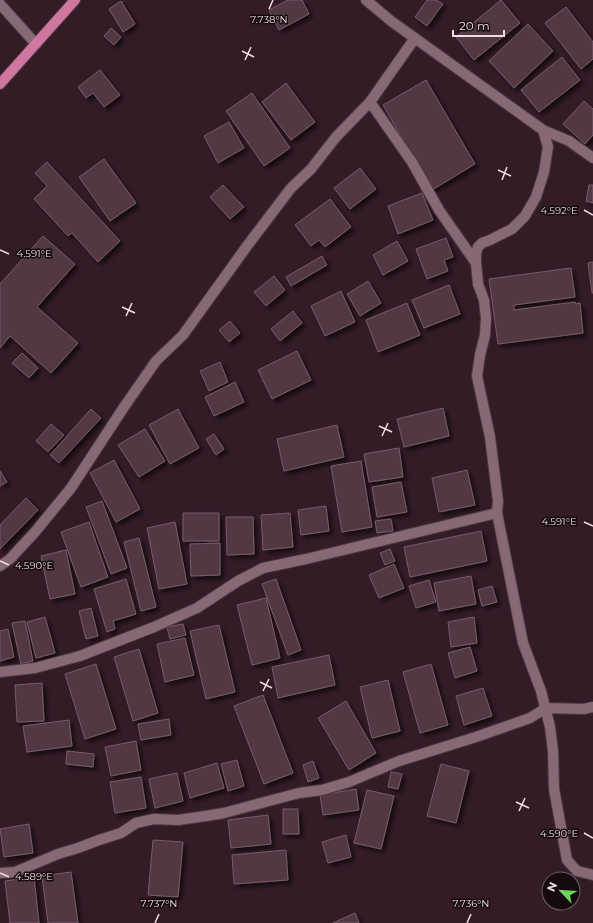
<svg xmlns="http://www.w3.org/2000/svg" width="593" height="923" viewBox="0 0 593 923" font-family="Montserrat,sans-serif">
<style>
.building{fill:#513743;stroke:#785c68;filter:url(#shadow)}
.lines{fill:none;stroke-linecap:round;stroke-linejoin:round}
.street-casing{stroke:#4e3a43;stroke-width:12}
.primary-casing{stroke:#4e3a43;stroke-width:12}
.street{stroke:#876976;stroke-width:10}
.primary{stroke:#cf76a1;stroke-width:10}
.ticks{fill:none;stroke:#efdee5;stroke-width:1.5}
.ticks-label{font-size:10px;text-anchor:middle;fill:#efdee5;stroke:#150a0f;stroke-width:3;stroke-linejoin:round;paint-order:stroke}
</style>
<defs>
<filter id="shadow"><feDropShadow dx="3.5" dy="3.5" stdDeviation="2" flood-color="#0009"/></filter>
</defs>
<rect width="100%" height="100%" fill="#341c27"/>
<path class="building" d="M288,0h14l7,14 -30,16 -10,-20z
M427,0h9l7,4 -16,22 -12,-9z
M501,0l19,23 -46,37 -18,-23z
M121,1l14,23 -12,8 -14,-23z
M566,7l27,35v17l-12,10 -36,-46z
M528,24l25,27 -39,37 -25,-27z
M111,28l10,9 -7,8 -10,-9z
M562,57l18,23 -41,32 -18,-22z
M100,70l20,25 -16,12 -11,-14 -7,5 -8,-11z
M426,80l49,84 -43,26 -49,-85z
M286,83l29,39 -24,18 -29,-38z
M252,93l38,55 -26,18 -38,-55z
M584,101l9,8v26l-8,9 -22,-20z
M229,122l15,26 -26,15 -14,-27z
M104,159l32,44 -26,18 -31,-44z
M47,162l73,79 -22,21 -26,-29 -4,3 -34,-37 13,-13 -12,-13z
M360,168l16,21 -26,20 -16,-21z
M223,185l21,22 -14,12 -20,-22z
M589,185h4v18l-7,-2z
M422,193l11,27 -35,14 -10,-28z
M330,199l21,28 -26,20 -6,-7 -8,6 -16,-21z
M43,236l32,28 -38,43 41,36 -27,30 -41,-37 -10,12v-64z
M446,238l7,19 -9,3 4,11 -21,8 -11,-30z
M397,241l11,20 -25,14 -10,-20z
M322,256l5,9 -36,21 -5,-9z
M593,262v31h-1l-4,-30z
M571,268l4,29 -61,8v5l61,-8 1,2 4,-1 3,30 -85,11 -9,-65z
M274,276l11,14 -19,16 -12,-14z
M368,281l13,22 -21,13 -13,-22z
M449,285l11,29 -36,14 -12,-28z
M341,291l14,31 -30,14 -14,-30z
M407,303l13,32 -42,17 -12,-32z
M293,311l9,12 -22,18 -9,-12z
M230,321l10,12 -11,9 -10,-12z
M297,351l14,29 -39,19 -14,-29z
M22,353l16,15 -9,10 -17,-15z
M220,362l8,20 -19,9 -9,-20z
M235,382l9,20 -30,14 -9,-19z
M443,408l6,28 -45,11 -7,-28z
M91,409l10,9 -42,45 -9,-8z
M178,409l21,39 -29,16 -21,-39z
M51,424l13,11 -16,17 -12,-11z
M337,425l7,32 -60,14 -7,-32z
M145,429l20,32 -26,16 -21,-32z
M214,434l10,15 -8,6 -10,-16z
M399,448l4,29 -34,5 -5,-28z
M114,460l26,49 -24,13 -26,-49z
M361,461l11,66 -30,5 -11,-66z
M467,470l8,35 -36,7 -7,-34z
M0,471l7,11 -7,4z
M401,482l6,30 -30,5 -5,-30z
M26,498l12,12 -38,39v-24z
M102,501l25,67 -16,6 -25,-67z
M326,506l3,25 -28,4 -3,-25z
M183,513h36v28h-36z
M290,513l3,34 -30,3 -2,-35z
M226,517h27l1,37 -27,1z
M391,519l2,12 -16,2 -2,-12z
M89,522l19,55 -27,10 -20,-55z
M175,522l12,62 -28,5 -12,-61z
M481,531l6,30 -77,16 -6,-30z
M139,538l17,69 -15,4 -17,-69z
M220,543v32l-29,1 -1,-32z
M390,549l5,12 -10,4 -5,-12z
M66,550l9,44 -25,5 -9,-43z
M394,564l10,24 -25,10 -10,-23z
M471,576l5,28 -37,7 -5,-28z
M126,579l10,35 -23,7 2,8 -8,3 -13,-43z
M276,579l25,71 -13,5 -26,-71z
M429,580l7,22 -20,6 -7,-22z
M492,586l5,16 -15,4 -4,-16z
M266,598l14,60 -28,7 -15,-60z
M91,608l7,28 -12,3 -7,-28z
M45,617l10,36 -19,5 -9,-36z
M474,617l3,26 -26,4 -3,-25z
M25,621l8,40 -12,3 -9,-41z
M183,624l3,11 -16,4 -3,-12z
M219,625l16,67 -29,7 -16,-68z
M8,629l6,28 -14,4v-30z
M185,638l9,37 -29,7 -8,-38z
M470,647l7,24 -22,7 -7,-25z
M139,649l19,64 -25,8 -19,-64z
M329,655l6,30 -57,13 -6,-31z
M96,664l20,65 -31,10 -20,-65z
M431,664l17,61 -28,8 -17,-61z
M388,680l12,51 -28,7 -12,-51z
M42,683l2,38 -27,1 -2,-37z
M483,688l9,28 -28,9 -8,-29z
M263,695l30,78 -29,11 -30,-78z
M346,701l30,52 -27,17 -31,-52z
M169,719l2,16 -30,5 -3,-16z
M69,720l3,26 -45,6 -4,-26z
M136,741l5,29 -30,6 -6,-29z
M67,751l27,3 -1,13 -27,-3z
M237,760l7,26 -16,5 -7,-27z
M313,761l6,17 -11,4 -5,-17z
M217,763l7,25 -34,10 -6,-25z
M441,764l28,7 -13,52 -29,-7z
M391,772l11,2 -4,15 -10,-2z
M177,773l6,28 -28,7 -6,-29z
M141,777l5,31 -31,5 -5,-31z
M356,789l3,21 -36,5 -3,-20z
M367,790l27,6 -13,53 -27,-6z
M283,809h15l1,25h-16z
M268,815l3,29 -40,4 -3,-28z
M29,824l4,29 -29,4 -4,-28z
M346,835l5,22 -23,6 -6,-21z
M153,840l30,2 -5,55 -30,-2z
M286,850l2,30 -54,4 -2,-29z
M71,872l7,51h-30l-6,-47z
M34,877l5,46h-29l-5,-42z
M355,913l4,10h-26z"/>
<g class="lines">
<defs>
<path id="street" d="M366,0l25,21 152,109 26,11 24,17
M0,4l36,40
M370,102l42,60 27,48 37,53
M543,130l5,17 -4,25 -8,25 -11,19 -13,13 -22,11 -8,3 -4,4 -2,6v10l2,21 6,16 2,18 -1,17 -5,20 -3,21 13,61 8,64 -1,12 26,130 18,48 9,36 3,24 1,38 13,71 10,11 16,4
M0,566l10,-7 25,-27 36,-44 53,-81 32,-46 27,-26 64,-89 44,-58 20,-19 25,-32 34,-35 45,-64
M0,672l35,-4 45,-12 74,-29 43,-19 41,-27 25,-13 43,-9 191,-46
M0,873l15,-1 43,-18 20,-6 21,-8 22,-7 15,-10 18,-4 24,1 28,-4 18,-3 41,-11 34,-9 23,-3 27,-8 50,-21 77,-24 54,-19 16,-10 38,1 9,-2"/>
<path id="primary" d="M0,84l75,-84"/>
</defs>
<use href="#street" class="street-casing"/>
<use href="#primary" class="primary-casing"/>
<use href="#street" class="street"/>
<use href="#primary" class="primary"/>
</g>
<path class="ticks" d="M269,9l4,-9M242,51l12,6M245,60l6,-13M498,170l13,6M502,180l5,-13M584,210l9,5M0,250l9,4M122,307l13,6M126,316l6,-13M379,426l13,6M382,436l6,-13M584,522l9,4M0,561l9,4M260,682l12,6M263,691l6,-12M516,802l13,6M519,811l6,-13M584,833l9,5M0,873l9,4M155,923l4,-9M467,923l4,-9"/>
<g class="ticks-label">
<text x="269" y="23">7.738°N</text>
<text x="559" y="214">4.592°E</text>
<text x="34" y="257">4.591°E</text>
<text x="559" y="525">4.591°E</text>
<text x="34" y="569">4.590°E</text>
<text x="559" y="837">4.590°E</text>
<text x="34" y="880">4.589°E</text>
<text x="159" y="907">7.737°N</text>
<text x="471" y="907">7.736°N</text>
</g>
<g transform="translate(561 891) rotate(295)"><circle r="19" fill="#150a0f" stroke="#6c5f65"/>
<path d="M0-3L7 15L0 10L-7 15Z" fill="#6fd360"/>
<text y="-6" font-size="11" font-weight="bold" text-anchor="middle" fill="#efdee5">N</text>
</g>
<path d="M453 30v6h51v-6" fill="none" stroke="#efdee5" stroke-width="2"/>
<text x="459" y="30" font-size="12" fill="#efdee5" stroke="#150a0f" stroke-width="3" paint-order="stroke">20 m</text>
</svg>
